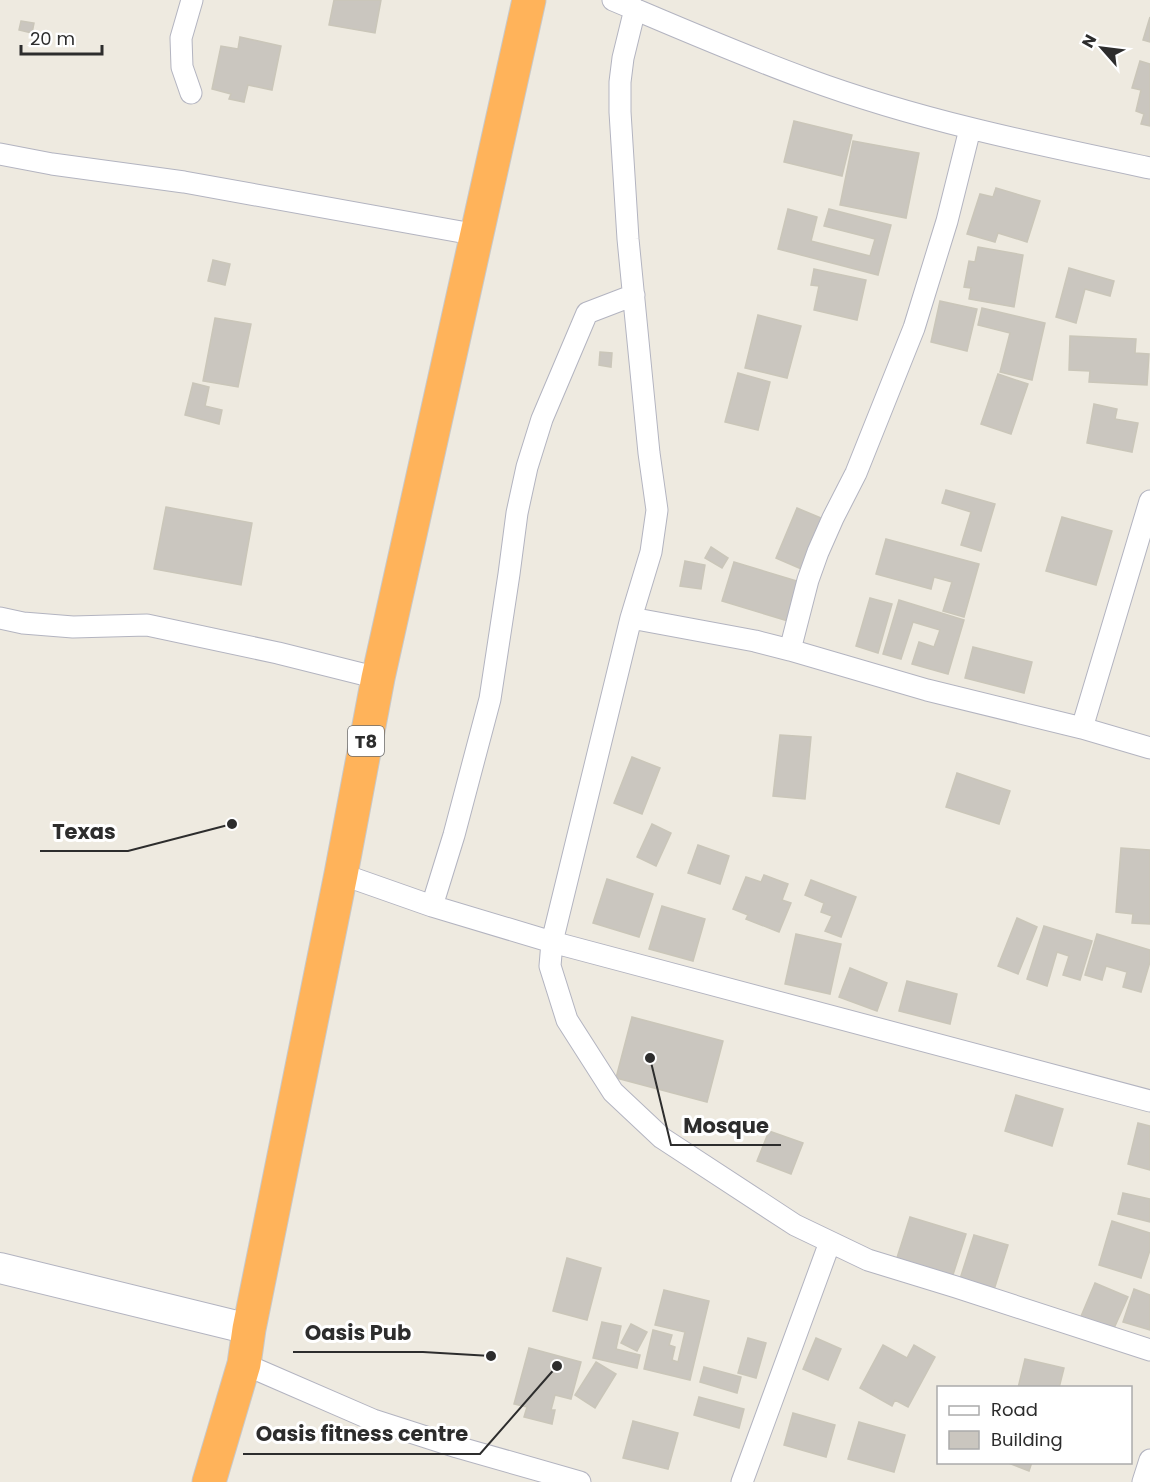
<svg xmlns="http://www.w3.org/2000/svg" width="1150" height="1482" viewBox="0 0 1150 1482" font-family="Poppins,sans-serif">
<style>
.building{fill:#cac6bf;stroke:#cac6b9;stroke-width:1.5}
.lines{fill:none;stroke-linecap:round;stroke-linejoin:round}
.street-casing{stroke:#b3b4c0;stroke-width:23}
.secondary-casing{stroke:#b3b4c0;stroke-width:32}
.highway-casing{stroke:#c8c8c8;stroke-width:35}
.street{stroke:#fff;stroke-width:21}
.secondary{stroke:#fff;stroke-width:30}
.highway{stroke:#ffb35a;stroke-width:33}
.labels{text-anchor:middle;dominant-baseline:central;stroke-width:6;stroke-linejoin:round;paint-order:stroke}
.shield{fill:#fff;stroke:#6c6c6c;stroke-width:1.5}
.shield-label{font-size:18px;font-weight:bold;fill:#2d2d2d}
.leader{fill:none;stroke:#2d2d2d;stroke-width:2}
.callout-dot{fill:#2d2d2d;stroke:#fff;stroke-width:2}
.callout-label{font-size:21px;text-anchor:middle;font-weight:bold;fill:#2d2d2d;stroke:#fff;stroke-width:6;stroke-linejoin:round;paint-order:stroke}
</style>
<rect width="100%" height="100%" fill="#eeeae0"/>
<path class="building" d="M334,0h47l-6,33 -46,-8z
M1150,17v25l-7,-2z
M21,21l13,2 -2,10 -13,-3z
M240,37l41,9 -9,44 -24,-5 -4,17 -15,-3 2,-5 -19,-5 9,-43 17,3z
M1140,61l10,3v62l-9,-2 3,-10 -8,-3 5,-21 -9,-2z
M794,121l58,14 -10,41 -58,-14z
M853,141l66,12 -13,65 -66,-13z
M996,188l44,13 -13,41 -29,-9 -3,9 -28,-8 13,-40 13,3z
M788,209l29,8 -6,24 59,15 5,-17 -51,-13 5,-17 62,16 -13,50 -100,-26z
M978,247l45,8 -9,52 -45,-8 2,-11 -7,-1 5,-26 6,1z
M213,260l17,4 -5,21 -17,-4z
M1069,268l45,13 -4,15 -25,-7 -9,34 -20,-6z
M814,269l52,11 -9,40 -43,-10 5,-24 -8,-1z
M940,301l37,8 -10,42 -36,-9z
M982,308l63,15 -13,57 -32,-8 10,-39 -32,-8z
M758,315l43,11 -14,52 -42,-10z
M215,318l36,6 -13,63 -35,-6z
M1070,336l66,3 -1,14 14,1 -2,31 -58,-3 1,-11 -21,-1z
M600,352l12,1 -1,14 -12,-2z
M738,373l32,9 -12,48 -33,-8z
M998,374l30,10 -17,50 -30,-10z
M193,383l16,4 -4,19 17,4 -3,14 -34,-9z
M1094,404l23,5 -2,10 23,4 -6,29 -45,-9z
M946,490l49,14 -14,47 -20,-6 10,-33 -29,-9z
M166,507l86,16 -11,62 -87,-16z
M797,508l31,13 -22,50 -30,-13z
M1062,517l50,14 -16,54 -50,-14z
M886,539l93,25 -15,53 -21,-6 9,-29 -18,-5 -3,12 -55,-15z
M711,547l17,11 -6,10 -17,-10z
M685,561l20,4 -4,24 -21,-3z
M734,562l66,20 -12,39 -66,-20z
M870,598l22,6 -14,49 -22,-7z
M899,600l65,20 -16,54 -36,-10 7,-22 15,5 6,-17 -27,-8 -12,37 -18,-5z
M973,647l59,15 -8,31 -59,-15z
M780,735l31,2 -6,62 -32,-3z
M632,757l28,11 -18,46 -28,-11z
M957,773l53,18 -11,33 -53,-17z
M652,824l19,9 -15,33 -19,-9z
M698,845l31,11 -9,28 -32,-11z
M1121,848l29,2v74l-18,-1 1,-9 -17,-2z
M764,875l24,9 -6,16 9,3 -12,29 -33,-13 2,-4 -15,-6 13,-32 15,5z
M607,879l46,15 -14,43 -46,-14z
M811,880l45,17 -15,40 -16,-6 7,-15 -11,-4 3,-9 -19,-8z
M662,906l43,13 -12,42 -44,-12z
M1017,918l20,9 -19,47 -20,-8z
M1044,926l48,15 -12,39 -17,-5 6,-19 -12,-4 -10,34 -20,-7z
M796,934l45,10 -11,50 -45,-10z
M1097,934l53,16v12l-9,30 -18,-5 4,-15 -21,-6 -4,14 -17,-5z
M850,968l37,15 -10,28 -38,-14z
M907,981l50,13 -7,30 -51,-13z
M632,1017l91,24 -16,61 -91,-24z
M1016,1095l47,14 -11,37 -47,-15z
M1138,1123l12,3v44l-22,-6z
M769,1131l34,12 -12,31 -34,-13z
M1123,1193l27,6v23l-32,-8z
M910,1217l56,17 -15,47 -56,-17z
M1112,1221l38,12v17l-9,28 -42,-13z
M974,1235l34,10 -15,48 -34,-11z
M567,1258l34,10 -14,52 -34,-9z
M1095,1283l33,14 -17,38 -32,-14z
M1134,1289l16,6v35l-27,-8z
M664,1290l45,11 -19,79 -46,-11 9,-39 19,5 -3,10 6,2 -3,13 6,2 7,-30 -30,-7z
M602,1322l19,4 -5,23 24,6 -3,13 -44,-10z
M631,1324l16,8 -10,19 -16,-8z
M748,1338l18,5 -10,35 -18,-5z
M816,1338l25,11 -13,31 -25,-11z
M883,1345l24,13 7,-13 21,12 -27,50 -13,-7 -3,6 -32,-18z
M529,1348l52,14 -10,37 -16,-4 -4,15h4l-3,14 -28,-7 3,-10 -13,-3z
M1025,1359l39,9 -5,20h-41z
M596,1362l20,12 -21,34 -20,-13z
M704,1367l37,10 -4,16 -37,-11z
M699,1397l45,12 -5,19 -45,-13z
M793,1413l42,12 -9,32 -42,-12z
M633,1421l45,12 -10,36 -45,-11z
M859,1422l46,13 -11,37 -46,-13z
M1006,1462h26l-3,9z"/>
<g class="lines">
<defs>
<path id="street" d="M613,0c64,27 128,55 194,79 111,41 228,65 343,89
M635,9l-12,49 -3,24v30l8,127 21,214 8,57 -6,42 -20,66 -79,324 -2,24 17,54 46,72 49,46 133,87 73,35 88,27 194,63
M191,93l-9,-26 -1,-29 11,-38
M0,154l52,10 132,18 294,53
M0,618l23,5 50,4 74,-2 131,28 100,25
M631,618l124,23 35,9 137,40 155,38 68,20
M790,650l18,-70 10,-28 15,-34 23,-45 58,-145 33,-107 23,-92
M1082,728l68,-227
M341,874l91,32 120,36 598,159
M432,906l22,-71 36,-136 19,-125 8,-61 10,-46 15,-48 45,-106 47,-18
M244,1364l129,56 84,27 123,35
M742,1482l88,-240
M1143,1482l7,-22"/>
<path id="secondary" d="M0,1268l249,61"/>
<path id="highway" d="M209,1482l35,-118 5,-35 92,-455 37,-196 151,-678"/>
</defs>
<use href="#street" class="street-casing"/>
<use href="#secondary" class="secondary-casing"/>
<use href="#highway" class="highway-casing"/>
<use href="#street" class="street"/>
<use href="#secondary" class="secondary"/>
<use href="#highway" class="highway"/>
</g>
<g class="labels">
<rect class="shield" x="348" y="726" width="36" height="30" rx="4.5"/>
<g class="shield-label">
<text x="366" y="741">T8</text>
</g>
</g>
<path class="leader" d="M232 824L128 851H40M650 1058L671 1145H781M491 1356L423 1352H293M557 1366L480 1454H243"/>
<g class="callout-dot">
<circle cx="232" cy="824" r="6"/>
<circle cx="650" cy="1058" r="6"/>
<circle cx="491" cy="1356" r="6"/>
<circle cx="557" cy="1366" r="6"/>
</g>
<g class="callout-label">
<text x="84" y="839">Texas</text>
<text x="726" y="1133">Mosque</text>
<text x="358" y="1340">Oasis Pub</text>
<text x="362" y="1441">Oasis fitness centre</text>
</g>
<rect x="937" y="1386" width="195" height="78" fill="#ffffff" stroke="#ababab" stroke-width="1.5"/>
<rect x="949" y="1406" width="30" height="9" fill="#ffffff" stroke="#ababab" stroke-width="1.5"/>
<text x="991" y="1416" font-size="18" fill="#2d2d2d">Road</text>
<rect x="949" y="1431" width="30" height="18" fill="#cac6bf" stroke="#ababab" stroke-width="1.5"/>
<text x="991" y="1446" font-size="18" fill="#2d2d2d">Building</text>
<g transform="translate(1102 48) rotate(298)" stroke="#ffffff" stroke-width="4.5" paint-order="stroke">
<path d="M0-4.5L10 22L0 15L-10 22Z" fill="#2d2d2d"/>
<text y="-9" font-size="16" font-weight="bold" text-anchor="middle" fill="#2d2d2d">N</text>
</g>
<path d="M21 45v9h81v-9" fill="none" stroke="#2d2d2d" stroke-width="3"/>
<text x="30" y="45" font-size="18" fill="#2d2d2d" stroke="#ffffff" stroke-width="4.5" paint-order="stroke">20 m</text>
</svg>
